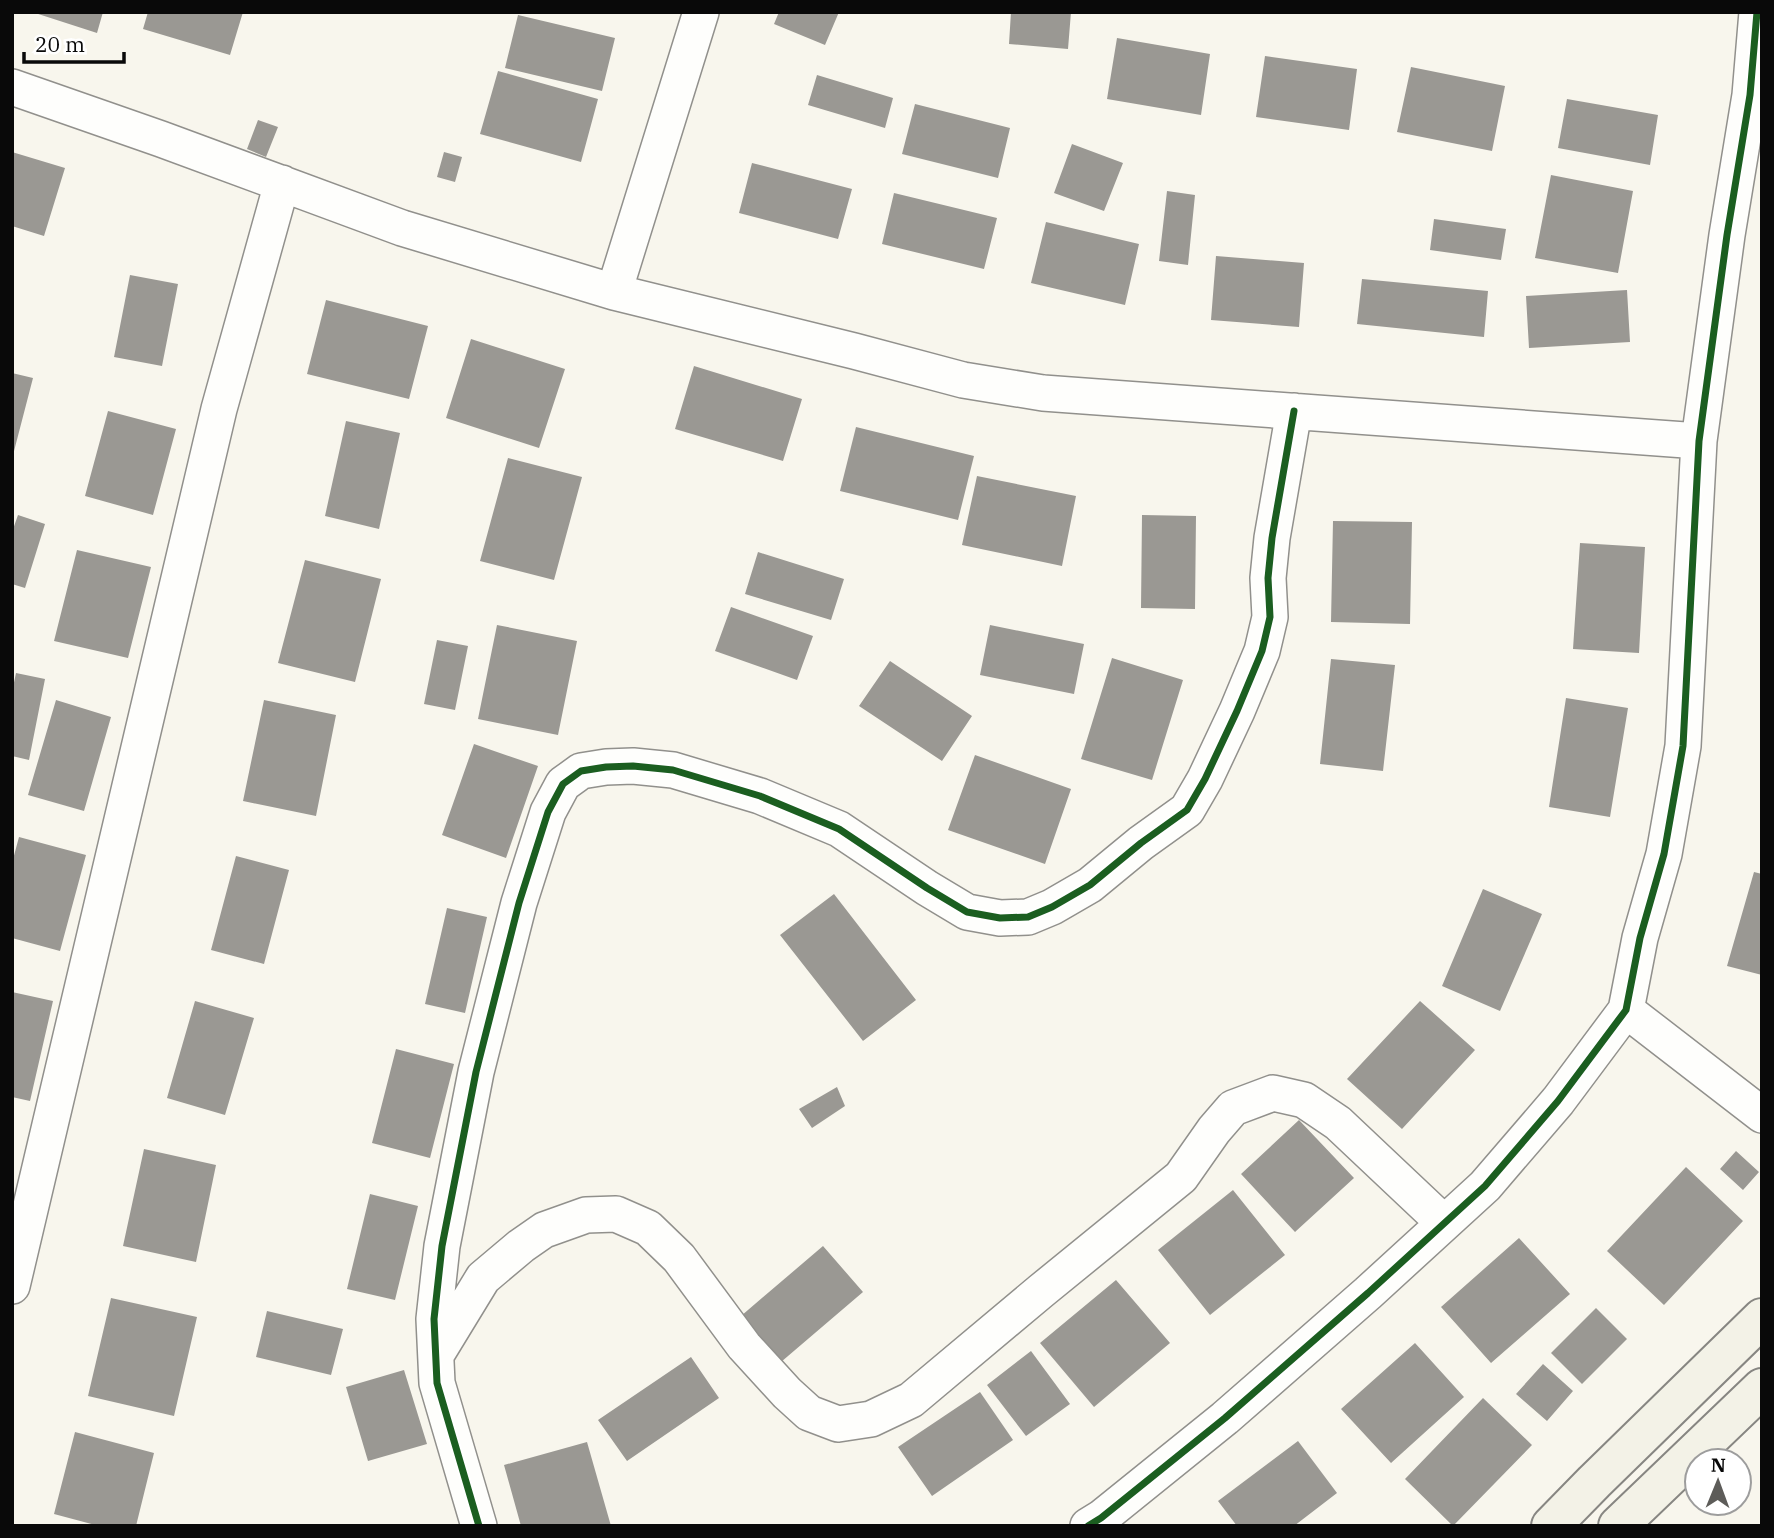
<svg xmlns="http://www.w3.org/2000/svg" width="1774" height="1538" viewBox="0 0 1774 1538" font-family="'IBM Plex Serif',serif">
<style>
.building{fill:#9a9893}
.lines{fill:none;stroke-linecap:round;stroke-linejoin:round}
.street-casing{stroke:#91908c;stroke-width:38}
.secondary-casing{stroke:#878682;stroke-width:42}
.street{stroke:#fefefc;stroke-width:35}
.secondary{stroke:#f3f2e7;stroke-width:38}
.cycleway-casing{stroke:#fff;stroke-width:11}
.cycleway{stroke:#1b5e20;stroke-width:7}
</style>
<rect width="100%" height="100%" fill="#f8f6ed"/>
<path class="building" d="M32,12h71l-6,21z
M148,12h95l-13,43 -87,-26z
M779,12h60l-14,33 -51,-21z
M1011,12h60l-3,37 -59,-5z
M518,15l97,23 -13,53 -97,-23z
M1117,38l93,16 -9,61 -94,-16z
M1265,56l92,13 -8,61 -93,-13z
M1411,67l94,19 -13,65 -95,-19z
M498,71l100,28 -17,63 -101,-28z
M817,75l76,23 -8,30 -77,-23z
M1567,99l91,16 -8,50 -92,-17z
M915,104l95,24 -12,50 -96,-24z
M258,120l20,7 -12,30 -19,-8z
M1072,144l51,19 -19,48 -50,-18z
M12,152l53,16 -21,68 -32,-10z
M444,152l18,5 -7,25 -18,-5z
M752,163l100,26 -14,50 -99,-26z
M1551,175l82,16 -15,82 -83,-15z
M1167,191l28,4 -7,70 -29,-4z
M894,193l103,25 -13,51 -102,-25z
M1434,219l72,10 -5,31 -71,-10z
M1046,222l93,22 -14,61 -94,-22z
M1216,256l88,7 -5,64 -88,-7z
M130,275l48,9 -16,82 -48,-9z
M1362,279l126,12 -4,46 -127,-13z
M1627,290l3,52 -101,6 -3,-52z
M326,300l102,26 -19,73 -102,-25z
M471,339l94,30 -26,79 -93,-30z
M694,366l108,33 -19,62 -108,-32z
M12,373l21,5 -20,77h-1z
M108,411l68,18 -23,86 -68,-19z
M346,421l54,12 -21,96 -54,-13z
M856,427l118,29 -16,64 -118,-29z
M508,458l74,19 -28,103 -74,-19z
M977,476l99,20 -14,70 -100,-21z
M18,515l27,9 -20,64 -13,-4v-52z
M1142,515l54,1 -1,93 -54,-1z
M1333,521l79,1 -2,102 -79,-2z
M1580,543l65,4 -6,106 -66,-4z
M77,550l74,17 -23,91 -74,-17z
M758,552l86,27 -13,41 -86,-26z
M305,560l76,19 -26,103 -77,-19z
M731,607l82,29 -16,44 -82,-29z
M497,625l80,16 -19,94 -80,-16z
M990,625l94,19 -10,50 -94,-19z
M437,640l31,6 -13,64 -31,-6z
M1112,658l71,22 -31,100 -71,-21z
M1331,659l64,6 -12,106 -63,-7z
M890,661l82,55 -30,45 -83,-55z
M16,673l29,6 -16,81 -17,-4v-64z
M1566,698l62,10 -18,109 -61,-10z
M56,700l55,17 -27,94 -56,-16z
M264,700l72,15 -20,101 -73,-15z
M474,744l64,22 -32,92 -64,-23z
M975,755l96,34 -26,75 -97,-34z
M19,837l67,18 -26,96 -48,-13v-75z
M236,856l53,14 -25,94 -53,-14z
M1754,872l8,2v101l-35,-9z
M1483,889l59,25 -42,97 -58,-25z
M834,894l82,106 -53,41 -83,-106z
M447,908l40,9 -22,96 -40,-9z
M12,992l41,9 -23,100 -18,-4z
M195,1001l59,17 -29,97 -58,-17z
M1420,1001l55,49 -73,79 -55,-50z
M396,1049l58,15 -24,94 -58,-15z
M837,1087l8,19 -33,22 -13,-19z
M1299,1120l55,58 -59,54 -54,-58z
M144,1149l72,16 -20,97 -73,-16z
M1736,1151l23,21 -16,18 -23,-21z
M1686,1167l57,54 -79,84 -57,-54z
M1233,1190l52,65 -75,60 -52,-65z
M370,1194l48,12 -23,94 -48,-11z
M1519,1238l51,56 -79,69 -50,-56z
M823,1246l40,46 -82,70 -40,-46z
M1116,1280l54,63 -76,64 -54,-64z
M111,1298l86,19 -23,99 -86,-20z
M1596,1308l31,31 -45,45 -31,-31z
M267,1311l76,18 -12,46 -75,-18z
M1415,1343l49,54 -73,66 -50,-54z
M1031,1351l39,53 -44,32 -39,-51z
M691,1357l28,41 -92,63 -29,-41z
M1543,1364l30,27 -26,30 -31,-27z
M404,1370l23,74 -59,17 -22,-74z
M980,1392l33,48 -81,56 -34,-49z
M1483,1398l49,47 -79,81 -48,-47z
M75,1432l79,21 -18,73h-37l-45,-12z
M1298,1441l39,52 -43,33h-57l-19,-25z
M587,1442l24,84h-90l-17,-61z"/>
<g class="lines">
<defs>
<path id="street" d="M12,87l149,52 241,89 212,64 240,59 109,29 80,13 656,48
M614,292l87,-280
M1626,1010l136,105
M12,1286l207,-877 63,-226
M436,1355l47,-77 38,-32 23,-16 42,-15 30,-1 32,14 31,30 65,88 43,47 22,20 29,11 33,-5 40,-19 130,-109 140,-114 33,-47 19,-22 40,-15 31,7 34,23 106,100
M479,1526l-42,-143 -3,-64 8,-73 34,-174 43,-169 29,-91 15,-28 18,-13 25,-4 27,-1 40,4 87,26 79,33 88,59 40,24 33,6 28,-1 24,-10 38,-22 51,-42 46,-33 18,-31 32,-68 25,-60 8,-34 -2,-39 4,-40 22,-127
M1088,1526l13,-8 124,-100 143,-125 117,-107 73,-85 68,-91 14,-72 24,-84 19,-108 16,-305 28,-206 23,-140 7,-83"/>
<path id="secondary" d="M1551,1526l43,-44 168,-164
M1618,1526l144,-138"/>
</defs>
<use href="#street" class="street-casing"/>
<use href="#secondary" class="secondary-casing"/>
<use href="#street" class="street"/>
<use href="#secondary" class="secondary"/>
<defs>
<path id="cycleway" d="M479,1526l-42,-143 -3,-64 8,-73 34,-174 43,-169 29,-91 15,-28 18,-13 25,-4 27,-1 40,4 87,26 79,33 88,59 40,24 33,6 28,-1 24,-10 38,-22 51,-42 46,-33 18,-31 32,-68 25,-60 8,-34 -2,-39 4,-40 22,-127
M1088,1526l13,-8 124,-100 143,-125 117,-107 73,-85 68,-91 14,-72 24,-84 19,-108 16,-305 28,-206 23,-140 7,-83"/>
</defs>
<use href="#cycleway" class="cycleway-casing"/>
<use href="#cycleway" class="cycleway"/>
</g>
<rect width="1774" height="1538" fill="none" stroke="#090909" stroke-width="28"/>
<g transform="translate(1718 1482) rotate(1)"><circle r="33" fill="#ffffff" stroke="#9d9d9d" stroke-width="2"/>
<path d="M0-5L12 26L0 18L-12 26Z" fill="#5d5c59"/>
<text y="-10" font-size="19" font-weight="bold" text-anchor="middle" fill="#090909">N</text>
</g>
<path d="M24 52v10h100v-10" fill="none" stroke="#090909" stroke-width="3.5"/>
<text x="35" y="52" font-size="21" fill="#090909" stroke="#ffffff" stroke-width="5" paint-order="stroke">20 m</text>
</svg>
